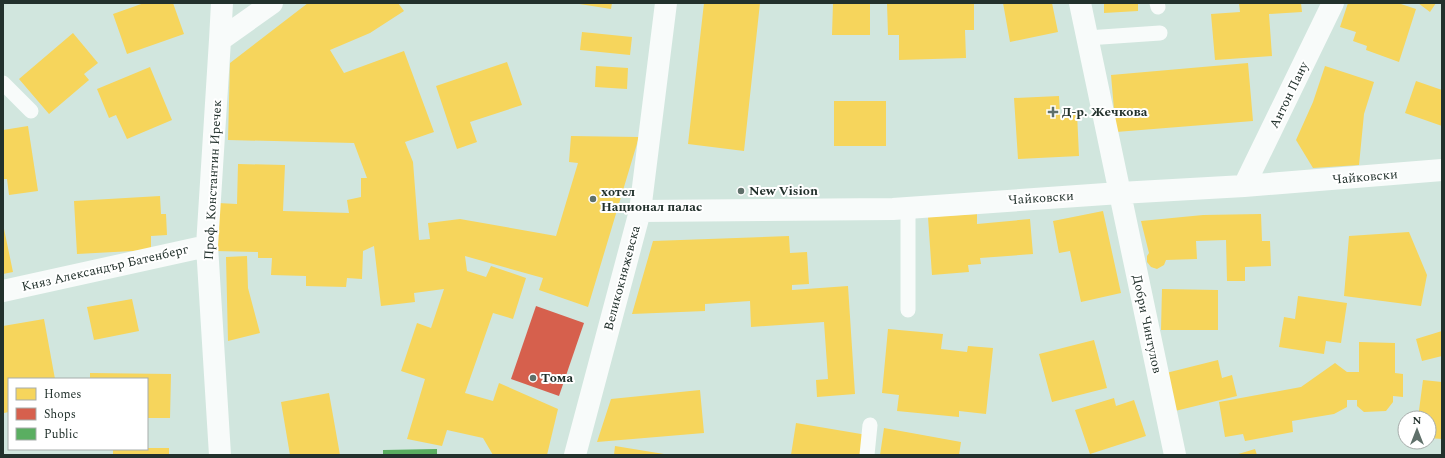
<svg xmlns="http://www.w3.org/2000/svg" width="1445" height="458" viewBox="0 0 1445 458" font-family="Spectral,serif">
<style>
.homes{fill:#f6d55c}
.shops{fill:#d6604d}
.public{fill:#5aae61}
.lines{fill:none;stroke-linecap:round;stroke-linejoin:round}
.service{stroke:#f8fbfa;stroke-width:15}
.minor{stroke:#f8fbfa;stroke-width:22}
.poi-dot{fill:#5f706a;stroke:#fff;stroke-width:1.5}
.labels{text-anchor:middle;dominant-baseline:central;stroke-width:4;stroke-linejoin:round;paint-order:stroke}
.street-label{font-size:13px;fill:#22312c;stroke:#fff}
.poi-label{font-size:13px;font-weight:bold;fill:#22312c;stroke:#fff;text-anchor:start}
</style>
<rect width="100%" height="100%" fill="#d1e6de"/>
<path class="homes" d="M144,3h29l11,31 -57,20 -14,-40z
M308,3h90l6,8 -34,22 -40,17 14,23 60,-22 30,81 -29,10 8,20 6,78 11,-1 -2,-16 32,-4 96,17 22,-73 -9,-1 2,-26 68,1 -51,170 -49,-17 4,-12 -78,-22 2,15 19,6 5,-11 35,12 -13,41 -20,-6 -28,80 28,8 6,-18 59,26 -11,46h-54l-10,-17 -36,-8 -5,16 -35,-7 18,-60 -24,-8 16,-48 14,5 13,-39 -30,4 1,9 -34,4 -7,-60 -11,5 -1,28 -15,-1 -1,9 -40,-1v-10l-35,-1 1,-17h-14v-6l-42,-1 2,-48 19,1 1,-40 47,1 -2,46 66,2 -2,-13 14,-3v-19h6l-13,-35 -126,-3 2,-77z
M573,3h39l-1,6z
M704,3h56l-16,148 -56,-7z
M833,3h37v32h-38z
M887,3h87v27h-9l1,28 -67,2v-25h-11z
M1003,3h49l6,29 -48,10z
M1104,3h34v8l-34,2z
M1239,3h62l1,9 -33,2 3,42 -57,4 -4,-46 29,-2z
M1348,3h53v1l15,5 -17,53 -33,-12 1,-4 -14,-5 3,-9 -16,-5z
M1418,3h18l-6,9z
M582,32l50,5 -2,18 -50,-5z
M73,33l25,30 -14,11 5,6 -40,34 -30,-35z
M507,62l15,43 -52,17 7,20 -20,7 -21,-63z
M1248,63l5,58 -137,11 -5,-57z
M596,66l32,2 -1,21 -32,-2z
M1325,66l49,16 -10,32 -5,51 -46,3 -17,-28 17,-38z
M150,67l22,53 -45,19 -11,-24 -7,3 -12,-29z
M1416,81l26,9v36l-37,-13z
M1059,96l1,19 17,-2 2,43 -61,3 -4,-61z
M834,101h52v45h-52z
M28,126l10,65 -29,4 -2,-16h-4v-49z
M160,196l1,18h5l1,21 -16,1v14l-74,4 -3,-53z
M1103,211l18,82 -40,9 -11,-51 -11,2 -6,-32z
M977,214v10l53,-5 3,35 -53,4 1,6 -13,1 1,7 -37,3 -4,-58z
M1261,214l1,27h8l1,25 -26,1v14h-18l-1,-41 -30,1 1,18 -31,1 -2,5 -7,4 -6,-2 -4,-5v-6l2,-3 -8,-32 62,-6z
M3,224l10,48 -10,2z
M1409,232l18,43 -6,31 -77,-10 5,-60z
M789,236l1,17 17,-1 2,32 -17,1v5l56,-4 7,108 -38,3 -1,-17 12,-1 -4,-57 -73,5 -1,-26 -45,3v7l-73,3 21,-73z
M247,256l1,32 12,45 -32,8 -2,-84z
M1162,289l56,1v40h-57z
M1298,296l49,7 -6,40 -15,-2 -2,13 -45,-7 5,-30 11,2z
M132,299l7,32 -45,9 -7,-33z
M44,319l11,60h-46v33l-5,1 -1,-87z
M888,329l55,5 -2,15 26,3 1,-6 25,2 -7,66 -27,-3v6l-62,-6 2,-16 -17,-2z
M1442,331v25l-20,5 -6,-22z
M1094,340l13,48 -55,14 -13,-48z
M1359,342l36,1v30l8,1v23l-10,-1v6l-7,9 -22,1 -7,-6v-6h-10v7l-13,7 -42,7 1,11 -48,9 -2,-7 -18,3 -6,-35 82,-15 34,-24 12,9h12z
M1218,360l4,18 10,-3 5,21 -62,15 -9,-38z
M90,373l81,1 -1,44h-23v-39h-57z
M1423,380l19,2v57l-13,-1v-20h-11z
M700,390l4,43 -107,9 14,-43z
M329,393l11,62h-50l-9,-53z
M1114,398l2,8 18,-6 12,36 -56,18 -15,-44z
M796,423l71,12 -4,20h-72z
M884,428l77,14 -2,13h-79z
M615,446l49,8v1h-50z
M147,448h22v7h-56v-6h34z
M1255,449l2,6h-22z"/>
<path class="shops" d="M536,306l48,17 -25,73 -48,-17z"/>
<path class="public" d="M437,449v6h-54v-5z"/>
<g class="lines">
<path class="service" d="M1157,3l1,4
M1087,38l73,-5
M3,83l28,28
M908,208v102
M867,455l3,-30"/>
<path class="minor" d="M1080,3l95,452
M220,40l2,-37
M1244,186l89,-183
M640,211l253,-2 227,-16 124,-7 198,-16
M3,291l204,-45
M220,455l-13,-209 13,-206 52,-37
M575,455l65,-244 26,-208"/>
</g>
<g class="poi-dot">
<path d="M1051 106h4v4h4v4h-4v4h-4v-4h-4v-4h4z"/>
<circle cx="741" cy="191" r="4"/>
<circle cx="593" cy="199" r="4"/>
<circle cx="533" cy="378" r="4"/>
</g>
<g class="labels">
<g class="street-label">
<text transform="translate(1289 95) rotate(-64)">Антон Пану</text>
<text transform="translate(1365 177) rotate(-5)">Чайковски</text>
<text transform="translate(213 180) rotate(-87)">Проф. Константин Иречек</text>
<text transform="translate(1041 198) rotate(-4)">Чайковски</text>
<text transform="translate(105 268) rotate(-13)">Княз Александър Батенберг</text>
<text transform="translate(622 278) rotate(-75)">Великокняжевска</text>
<text transform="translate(1147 324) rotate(78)">Добри Чинтулов</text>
</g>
<g class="poi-label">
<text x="1062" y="112">Д-р. Жечкова</text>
<text x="749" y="191">New Vision</text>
<text x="601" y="192">хотел<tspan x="601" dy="15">Национал палас</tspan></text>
<text x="541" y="378">Тома</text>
</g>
</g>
<rect width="1445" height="458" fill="none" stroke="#22312c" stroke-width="8"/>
<rect x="8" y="378" width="140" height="72" fill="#ffffff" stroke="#a7adab"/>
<rect x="16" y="388" width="20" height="12" fill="#f6d55c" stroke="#a7adab"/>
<text x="44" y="398" font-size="12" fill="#22312c">Homes</text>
<rect x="16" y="408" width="20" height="12" fill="#d6604d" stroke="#a7adab"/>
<text x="44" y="418" font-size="12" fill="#22312c">Shops</text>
<rect x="16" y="428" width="20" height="12" fill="#5aae61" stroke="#a7adab"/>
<text x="44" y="438" font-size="12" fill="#22312c">Public</text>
<g transform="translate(1417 430)"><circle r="19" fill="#ffffff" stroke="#a7adab"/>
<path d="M0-3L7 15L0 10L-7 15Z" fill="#5f706a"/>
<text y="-6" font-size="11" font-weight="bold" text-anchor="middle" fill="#22312c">N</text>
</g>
</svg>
